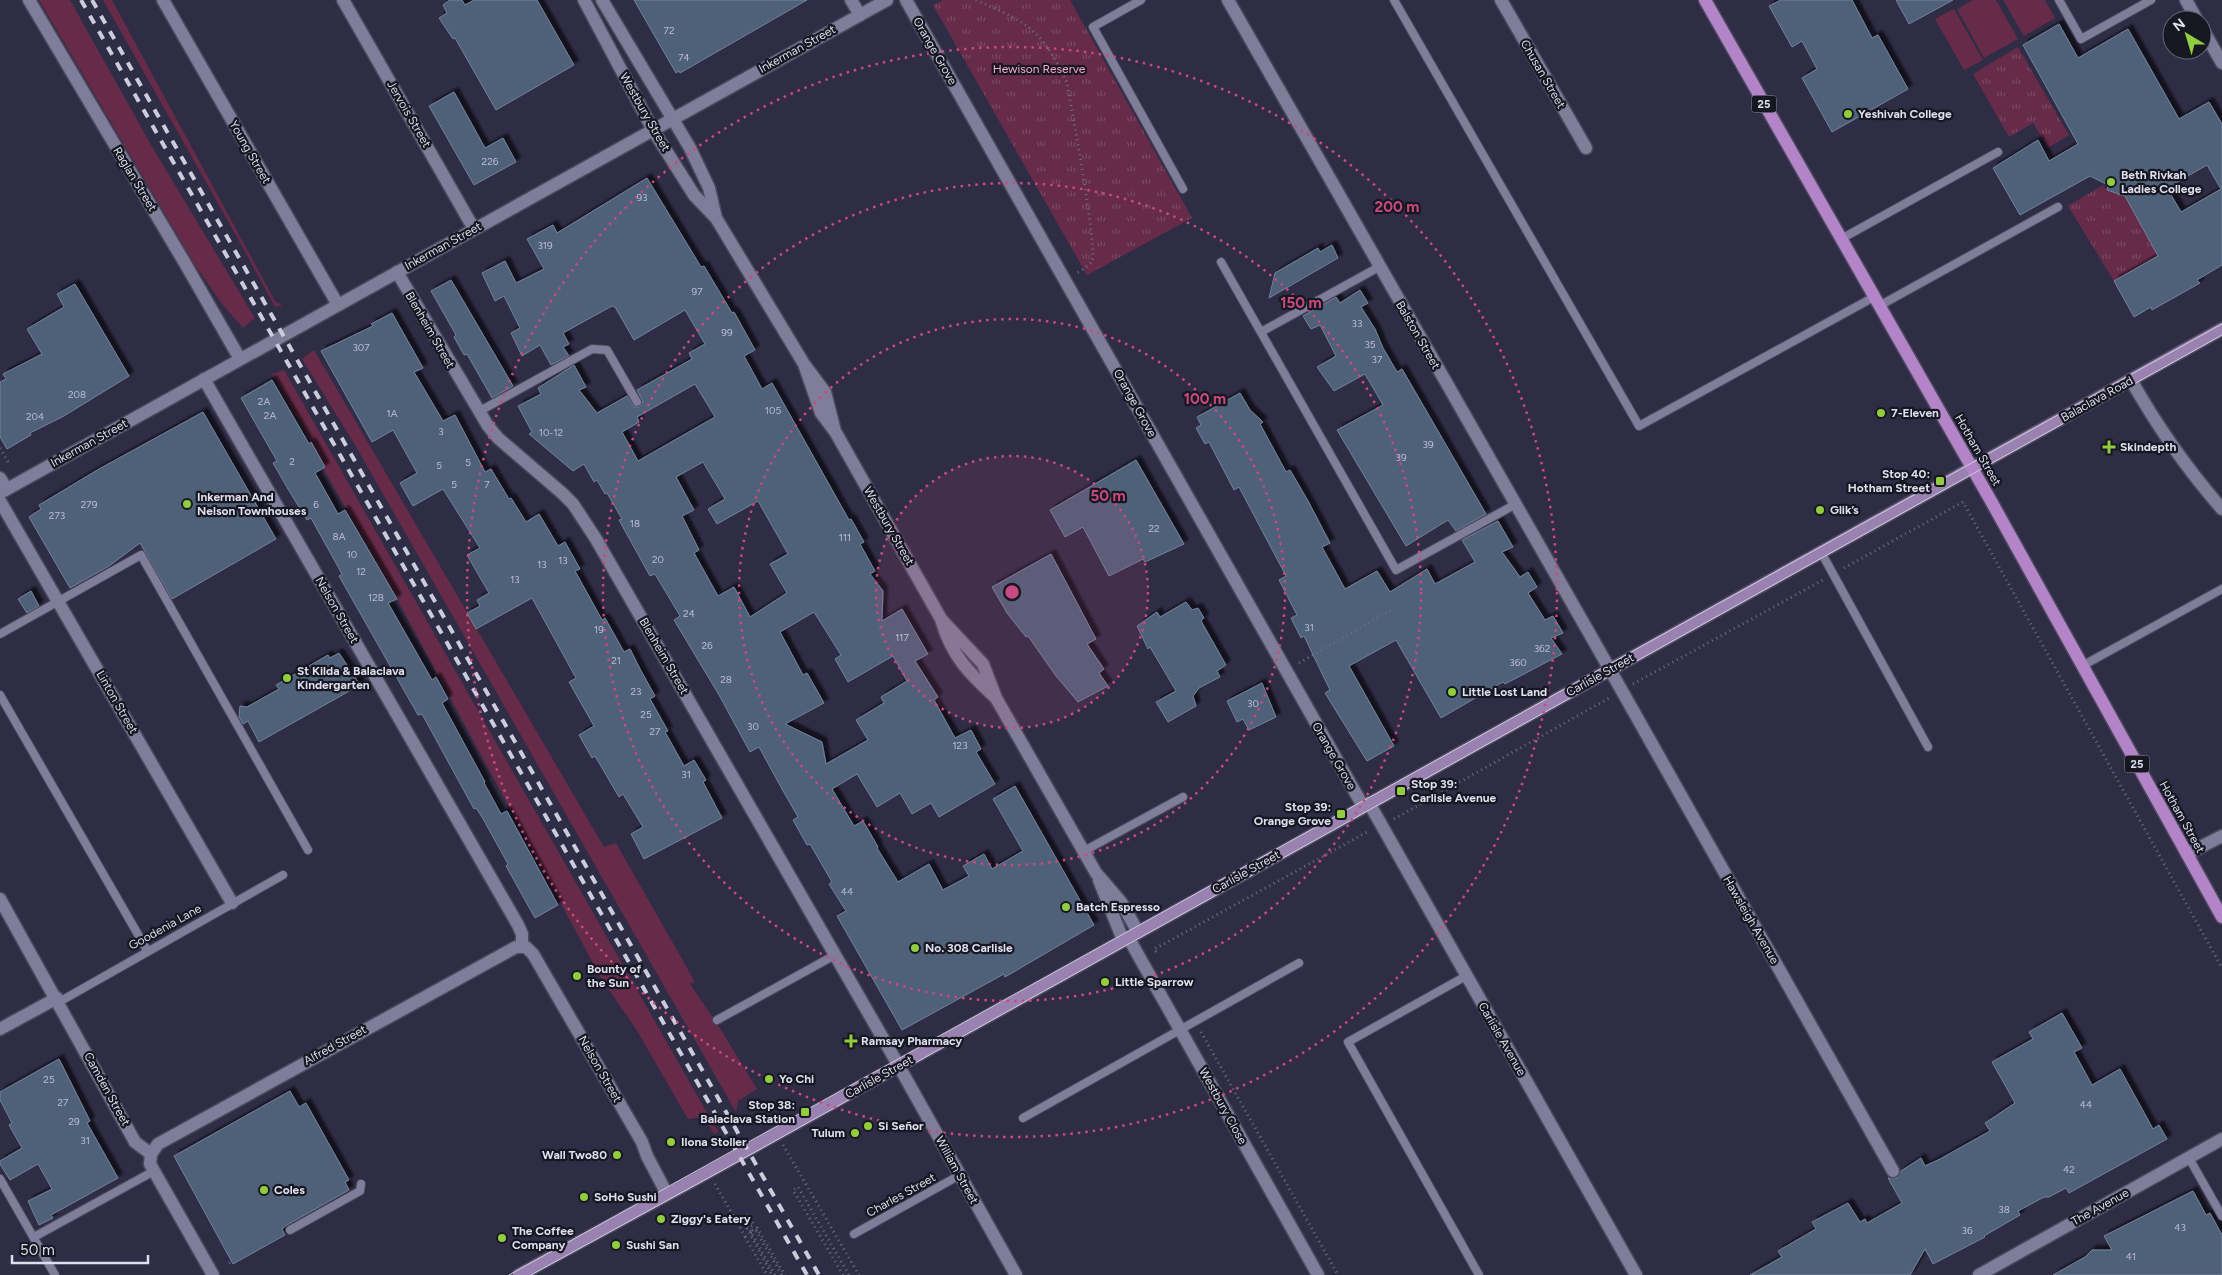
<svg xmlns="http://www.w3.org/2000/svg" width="2222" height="1275" viewBox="0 0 2222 1275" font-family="Figtree,sans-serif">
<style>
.green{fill:#662b48}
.park{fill:url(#park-tufts)}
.building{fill:#506179;stroke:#71829b;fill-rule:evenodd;filter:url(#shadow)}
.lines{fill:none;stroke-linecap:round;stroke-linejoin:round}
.service-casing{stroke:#4b495d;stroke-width:10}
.minor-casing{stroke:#4b495d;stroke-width:15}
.tertiary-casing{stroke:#4b495d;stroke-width:15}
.secondary-casing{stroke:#4b495d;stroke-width:15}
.primary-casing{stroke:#4b495d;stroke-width:15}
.path{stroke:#6e6c82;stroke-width:3;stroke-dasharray:1 4;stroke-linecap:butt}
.service{stroke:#7f7d99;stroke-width:8}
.minor{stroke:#7f7d99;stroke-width:12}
.tertiary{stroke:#7f7d99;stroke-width:12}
.secondary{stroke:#9981b0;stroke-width:12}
.primary{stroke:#b385c8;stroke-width:12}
.tram{stroke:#cdccdd;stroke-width:1}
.rail{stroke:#cdccdd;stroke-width:4;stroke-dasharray:9 9;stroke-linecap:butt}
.path-bridge{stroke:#6e6c82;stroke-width:3;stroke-dasharray:1 4;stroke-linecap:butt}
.ring{fill:none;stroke:#c94a80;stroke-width:2.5;stroke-dasharray:2.5 5}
.poi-dot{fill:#92cd3f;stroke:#171721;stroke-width:2}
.labels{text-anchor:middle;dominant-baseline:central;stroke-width:4.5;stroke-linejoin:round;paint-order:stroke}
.number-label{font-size:10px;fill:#bbbfd1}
.shield{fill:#171721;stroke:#a3a2b0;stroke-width:1}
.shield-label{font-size:11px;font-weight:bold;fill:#dfdeee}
.street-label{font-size:12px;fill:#dfdeee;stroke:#171721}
.park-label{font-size:12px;fill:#faacce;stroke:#171721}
.poi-label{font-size:12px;font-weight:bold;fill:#dfdeee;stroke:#171721;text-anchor:start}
.centre{fill:#c94a80;stroke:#171721;stroke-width:2.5}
.ring-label{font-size:15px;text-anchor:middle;font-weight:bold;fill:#c94a80;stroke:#171721;stroke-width:4.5;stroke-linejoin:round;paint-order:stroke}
</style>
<defs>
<pattern id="park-tufts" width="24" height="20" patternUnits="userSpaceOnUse" patternTransform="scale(1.25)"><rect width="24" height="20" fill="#662b48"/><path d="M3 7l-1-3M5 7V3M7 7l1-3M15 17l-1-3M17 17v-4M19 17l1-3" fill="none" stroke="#7b4963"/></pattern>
<filter id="shadow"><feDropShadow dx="4.5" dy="-4.5" stdDeviation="1" flood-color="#0009"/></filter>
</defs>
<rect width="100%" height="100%" fill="#2f2c45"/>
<path class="green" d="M39,0h31l84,150 101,168 -12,10 -21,-24 -27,-39z
M103,0h9l163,301 7,4 -7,2 -38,-70z
M1973,0h23l22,39 -34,19 -27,-49z
M2003,0h42l10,18 -31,18z
M1954,9l29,51 -19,10 -29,-51z
M314,350l290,497 12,-4 79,139 -5,2 28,41 39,64 -19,12 -2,11 -381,-667 -53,-86z
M284,370l426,748 9,14 -5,2 -10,-17 -16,2 -52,-90 -34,-49 -205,-381 -74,-131 2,-1 -53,-93z"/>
<path class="park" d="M943,0h127l122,218 -105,57 -154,-270z
M2018,47l51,88 -21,13 -15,-25 -24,14 -36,-63z
M2103,185l4,5 8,3 6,-4 37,67 -44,25 -46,-75z"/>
<path class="building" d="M450,0h12l3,5 9,-5h63l37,65 -78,45 -41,-72 -2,1 -14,-21 8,-5 -4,-8z
M634,0h173l-127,73 -1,-2 -3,2z
M1781,0h71l20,38 6,-3 30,54 -76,43 -30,-54 15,-9 -15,-28 -10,6 -23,-41z
M1896,0h57l-44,24z
M2059,24l19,34 50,-29 51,90 30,-17 13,22v141l-25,15 3,3 -48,27 -1,-3 -17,10 -20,-36 44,-25 -33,-60 -18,-6 1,-5 -18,-9 -70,39 -27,-47 45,-28 11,21 29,-17 -55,-99zM2207,165l14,24 -40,23 -14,-24z
M454,92l31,56 18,-10 13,24 -42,23 -45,-79z
M647,178l54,89 3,-1 28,47 2,-1 21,38 -11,6 18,33 10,-6 77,137 2,-1 13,23 -4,2 15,27 -5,3 13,17 -1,30 20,-12 26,45 -13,7 23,36 -4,3 21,38 16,-8 10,19 -5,3 19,32 -56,33 -8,-14 -19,11 -12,-21 -23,14 -20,-33 -25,15 22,37 9,-5 15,26 -1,1 21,34 31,-18 14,26 26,-14 -6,-10 21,-12 8,15 31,-18 -30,-52 22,-13 79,139 -89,52 -1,-3 -102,56 -65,-114 9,-5 -17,-27 3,-2 -22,-38 -3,1 -14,-25 5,-3 -16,-28 -23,-42 -9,5 -31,-57 -45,-75 6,-4 -25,-42 -5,2 -31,-56 3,-1 -15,-26 -2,1 -8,-14 -3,2 -10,-18 -11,7 -44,-37 3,-2 -14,-26 23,-12 -3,-6 36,-23 12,22 -7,3 18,23 30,-17 7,11h5l4,-5 -6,-12 55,-31 -3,-6 16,-9 -20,-34 -51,30 -19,-33 -3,-1 -49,27 6,11 -6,3 6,9 -18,9 -11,-20 -18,11 -11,-23 9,-5 -16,-32 -9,5 -13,-28 23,-12 11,22 28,-14 -17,-30 26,-14 4,8zM695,384l20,33 -77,44 -16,-29 17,-10 -2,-5zM703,462l22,37 -17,10 9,15 41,-23 30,53 -18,10 17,29 -37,24 -16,-30 -16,9 -24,-43 5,-3 -17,-34 12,-6 -18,-33zM814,612l27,43 -6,4 13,23 45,-26 14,25 -26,16 3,6 -28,17 12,20 -42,24 -4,-22 -37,-18 39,-21 -17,-30 -4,2 -23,-43z
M1332,245l6,13 -69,40 6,-25 43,-25 2,4z
M451,280l62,106 -21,12 -25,-44 -3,1 -10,-18 2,-2 -25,-44z
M75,284l54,92 -65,40 -34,17 1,2 -24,14 -7,-12v-55l6,-3 -3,-5 39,-20 -15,-25 37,-22 -7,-13z
M1360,290l8,13 -7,4 14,22 8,19 14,24 5,-3 84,145 -30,17 -8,-11 -42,26 -69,-116 46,-25 -18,-31 -31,17 -17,-24 19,-11 -16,-31 -9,4 -8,-13 33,-19 4,6z
M392,313l31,55 -9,4 29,49 12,-6 30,57 6,-3 18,30 2,-1 15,24 13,-8 19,32 7,-4 15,27 -5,2 27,49 3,-2 19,34 6,-3 10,20 15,27 -5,3 18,32 -3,1 19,34 10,-6 12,20 -3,2 19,36 -78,41 -13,-25 12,-7 -20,-33 -4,3 -24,-41 -3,2 -13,-23 15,-9 -25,-44 7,-4 -44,-80 -56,31 -9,-16 13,-7 -3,-6 12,-7 -22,-38 13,-7 -37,-59 -30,17 -13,-23 17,-10 -24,-43 -21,12 -51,-91 52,-25 -2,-2z
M272,380l37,64 2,-2 14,25 -10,6 23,41 7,-4 52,89 -9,4 44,77 4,-3 12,22 -6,4 43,79 -1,1 17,31 6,-3 51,94 -23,13 -29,-52 2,-2 -26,-47 -6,-9 -2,1 -52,-95 -4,1 -79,-139 3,-2 -31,-56 -4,2 -19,-31 -15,-26 4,-2 -36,-63z
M1240,393l10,17 13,12 -3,2 26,48 4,-2 18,31 22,42 -8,4 23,42 32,-18 13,21 37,-23 8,15 40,-22 -13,-22 36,-19 15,26 -11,5 18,25 8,-5 9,15 -9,6 17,27 8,-4 10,17 -12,5 11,16 -57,30 -2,-2 -62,36 -45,-78 -47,26 45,80 -27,15 -42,-68 5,-3 -26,-54 -3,2 -10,-20 6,-3 -18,-35 7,-4 -47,-89 -5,3 -25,-48 -4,2 -9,-16 5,-3 -4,-8z
M203,412l73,127 -104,60 -32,-56 -31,23 -39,22 -41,-71 12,-8 -2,-4 60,-36z
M1136,460l48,84 -39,18 -2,-3 -34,17 -26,-49 -18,10 -15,-27z
M1051,554l45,85 -9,5 17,25 -5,4 9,13 -30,16 -22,-26 -28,-40 -2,1 -19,-24 -15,-26z
M31,591l8,15 -12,7 -9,-14z
M1186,602l6,8 6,-2 6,10 -3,3 25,44 -9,6 3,6 -21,11 -6,8 3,10 -28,16 -12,-20 20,-11 -26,-44 -2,2 -11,-23 20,-14 3,5z
M339,653l21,32 -101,57 -11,-21 -5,3 -4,-7 1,-11 7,1 32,-18 -3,-4 52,-30 2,3z
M1262,683l14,34 -27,13 -6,-11 -6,3 -10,-21z
M2062,1013l20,35 -8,4 18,33 28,-16 33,60 6,-4 8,14 -98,54 -3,-5 -17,9h-5l-26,14 2,4 -36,21 1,1 -52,27 -8,-15 -15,26h-160l32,-18 -4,-6 38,-22 -4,-7 36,-19 12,19 5,-3 2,4 35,-20 -14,-25h9l4,-7 20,-13 4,8 15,-7 50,-28 -5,-8 30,-20 -23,-41 41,-23 -4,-7z
M59,1059l31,62 -3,2 31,55 -67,37 2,3 -14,7 -11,-24 24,-12 -14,-25 -28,16 -10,-16v-3l22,-13 -13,-23 3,-2 -12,-23v-8z
M290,1091l9,16 7,-4 43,77 -4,2 4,8 -62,35 -5,4 3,6 -52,29 -59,-108z
M2193,1191l13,24 4,-2 12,22v40h-169l32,-18 7,-7h20l-8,-14z"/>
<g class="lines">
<defs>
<path id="service" d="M1141,0l-48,27 90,162
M1394,0l245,426 235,-129
M2059,0l22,39 70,-39
M1841,239l157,-87
M1221,262l175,308 120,-66
M1879,306l179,-99
M1261,332l118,-65
M478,412l114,-63 15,1 30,52
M1821,552l107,195
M0,634l141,-79 167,295
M2082,666l140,-77
M0,695l147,255
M1084,851l99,-54
M1466,976l-118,66 131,233
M59,1002l224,-127
M717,1020l118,-65
M1023,1118l276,-155
M2189,1158l33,58
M0,1179l55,96
M290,1230l70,-39 1,-7
M854,1234l106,-59
M34,1237l120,-66"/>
<path id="minor" d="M29,0l157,265 54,94
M163,0l175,305
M343,0l131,229
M851,0l9,15
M906,0l457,806
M1228,0l372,652 293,519
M1501,0l85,148
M2186,0l11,20
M2202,28l20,35
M397,272l91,154 10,12 64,55 11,11 23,35 300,522 120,214
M204,379l314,546 4,9v12
M2131,380c26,46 56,89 91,129
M0,478l7,11
M0,501l232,402
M1369,803l267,472
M2187,854l35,-18
M0,899l135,243 16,12
M1128,937l190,338
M0,1029l57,-31
M213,1275l-63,-111 1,-10 7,-10 358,-197h10l7,7 109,188 5,14 20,38
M1979,1275l243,-136"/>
<path id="tertiary" d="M584,0l69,130 41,65 22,23 88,146 21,28 10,39
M602,0l88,148 19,40 7,30
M804,364l17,49 15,20 105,186 42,45 13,34 100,175 25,29 17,30
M0,493l887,-493
M942,622c10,34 27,51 53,75
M1099,880l24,60"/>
<path id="secondary" d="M519,1275l162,-88 1541,-858"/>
<path id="primary" d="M1705,0l286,501 231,416"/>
</defs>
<use href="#service" class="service-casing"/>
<use href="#minor" class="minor-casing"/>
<use href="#tertiary" class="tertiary-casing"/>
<use href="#secondary" class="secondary-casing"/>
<use href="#primary" class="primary-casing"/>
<path class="path" d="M976,0c15,7 31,13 45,22 22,13 36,39 46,61 4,23 31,167 25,178 -3,5 -10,9 -15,12
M0,448l8,14 -3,2
M1844,568l119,-66 259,466
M1299,663l94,-54
M1633,684l190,-104
M1394,819l217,-122
M1156,952l-2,-3 8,-4 207,-114
M1201,1032l137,243
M783,1145l76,130
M715,1184l31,54
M738,1224l5,-4 4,8 7,-3 -5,-10 -6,3c11,19 21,38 32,57
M751,1233l5,-2 26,44
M745,1237l22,38
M229,1263l3,-2
M843,1275l-50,-85 5,-3 51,88"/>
<use href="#service" class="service"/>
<use href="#minor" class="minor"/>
<use href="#tertiary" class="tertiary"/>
<use href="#secondary" class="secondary"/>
<use href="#primary" class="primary"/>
<path class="tram" d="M509,1275l1713,-951
M531,1275l199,-109 1492,-831"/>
<path class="rail" d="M81,0l726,1275
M92,0l727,1275"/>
<path class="path-bridge" d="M771,1273l-22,-41 8,-4 28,47"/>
</g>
<circle cx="1012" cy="592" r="136" fill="#c94a80" fill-opacity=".12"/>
<g class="ring">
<circle cx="1012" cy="592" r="136"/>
<circle cx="1012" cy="592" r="273"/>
<circle cx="1012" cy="592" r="409"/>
<circle cx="1012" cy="592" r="545"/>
</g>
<g class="poi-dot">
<circle cx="1848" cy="114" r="5"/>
<circle cx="2111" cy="182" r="5"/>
<circle cx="1881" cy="413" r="5"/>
<path d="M2106.5 439.5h5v5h5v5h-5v5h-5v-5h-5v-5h5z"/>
<rect x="1935" y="476" width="10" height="10" rx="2.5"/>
<circle cx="187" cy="504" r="5"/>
<circle cx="1820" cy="510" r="5"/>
<circle cx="287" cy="678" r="5"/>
<circle cx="1452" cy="692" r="5"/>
<rect x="1396" y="786" width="10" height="10" rx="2.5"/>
<rect x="1336" y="809" width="10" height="10" rx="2.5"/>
<circle cx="1066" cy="907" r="5"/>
<circle cx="915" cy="948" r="5"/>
<circle cx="577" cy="976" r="5"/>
<circle cx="1105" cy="982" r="5"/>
<path d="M848.5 1033.5h5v5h5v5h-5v5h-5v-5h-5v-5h5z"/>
<circle cx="769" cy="1079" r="5"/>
<rect x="800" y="1107" width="10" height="10" rx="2.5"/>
<circle cx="868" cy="1126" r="5"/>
<circle cx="855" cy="1133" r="5"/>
<circle cx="671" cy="1142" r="5"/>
<circle cx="617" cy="1155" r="5"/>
<circle cx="264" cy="1190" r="5"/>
<circle cx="584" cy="1197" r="5"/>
<circle cx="661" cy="1219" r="5"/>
<circle cx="502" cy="1238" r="5"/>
<circle cx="616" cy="1245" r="5"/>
</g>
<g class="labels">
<g class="number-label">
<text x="669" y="30">72</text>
<text x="684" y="57">74</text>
<text x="490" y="161">226</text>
<text x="642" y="197">93</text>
<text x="545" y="245">319</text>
<text x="697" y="291">97</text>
<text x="1357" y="323">33</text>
<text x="727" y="332">99</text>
<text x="1370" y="344">35</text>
<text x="361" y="347">307</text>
<text x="1377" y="359">37</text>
<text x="77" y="394">208</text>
<text x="264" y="401">2A</text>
<text x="773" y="410">105</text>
<text x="392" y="413">1A</text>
<text x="270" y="415">2A</text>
<text x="35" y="416">204</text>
<text x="441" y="431">3</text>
<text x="551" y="432">10-12</text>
<text x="1428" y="444">39</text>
<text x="1401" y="457">39</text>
<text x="292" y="461">2</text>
<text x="468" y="462">5</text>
<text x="439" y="465">5</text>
<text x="454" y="484">5</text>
<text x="487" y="484">7</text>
<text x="89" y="504">279</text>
<text x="316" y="504">6</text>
<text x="57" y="515">273</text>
<text x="635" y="523">18</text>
<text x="1154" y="528">22</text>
<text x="339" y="536">8A</text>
<text x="845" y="537">111</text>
<text x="352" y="554">10</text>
<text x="658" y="559">20</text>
<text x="563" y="560">13</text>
<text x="542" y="564">13</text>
<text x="361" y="571">12</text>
<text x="515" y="579">13</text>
<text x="376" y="597">12B</text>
<text x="689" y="613">24</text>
<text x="1309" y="627">31</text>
<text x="599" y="629">19</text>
<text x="902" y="637">117</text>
<text x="707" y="645">26</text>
<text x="1542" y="648">362</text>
<text x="616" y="660">21</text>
<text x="1518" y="662">360</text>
<text x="726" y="679">28</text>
<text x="636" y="691">23</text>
<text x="1253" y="703">30</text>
<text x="646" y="714">25</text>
<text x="753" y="726">30</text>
<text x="655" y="731">27</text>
<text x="960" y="745">123</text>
<text x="686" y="774">31</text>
<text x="847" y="891">44</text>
<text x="49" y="1079">25</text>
<text x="63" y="1102">27</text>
<text x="2086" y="1104">44</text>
<text x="74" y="1121">29</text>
<text x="85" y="1140">31</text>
<text x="2069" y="1169">42</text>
<text x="2004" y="1209">38</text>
<text x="2180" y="1227">43</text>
<text x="1967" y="1230">36</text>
<text x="2131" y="1256">41</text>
</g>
<g class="shield">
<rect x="1751.5" y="95.5" width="25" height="17" rx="4"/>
<rect x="2124.5" y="755.5" width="25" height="17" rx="4"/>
</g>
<g class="shield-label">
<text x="1764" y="104">25</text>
<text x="2137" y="764">25</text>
</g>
<g class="street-label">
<text transform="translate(797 49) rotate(-29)">Inkerman Street</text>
<text transform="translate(935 51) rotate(60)">Orange Grove</text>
<text transform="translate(1543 74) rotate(60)">Chusan Street</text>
<text transform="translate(645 112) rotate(60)">Westbury Street</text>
<text transform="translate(409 114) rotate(60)">Jervois Street</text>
<text transform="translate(250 152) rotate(60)">Young Street</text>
<text transform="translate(135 179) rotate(59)">Raglan Street</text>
<text transform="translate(443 246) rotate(-29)">Inkerman Street</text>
<text transform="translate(430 330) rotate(60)">Blenheim Street</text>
<text transform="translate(1418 335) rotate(60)">Balston Street</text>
<text transform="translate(2097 399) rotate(-29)">Balaclava Road</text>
<text transform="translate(1135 403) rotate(61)">Orange Grove</text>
<text transform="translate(89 443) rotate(-29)">Inkerman Street</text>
<text transform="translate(1978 450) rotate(60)">Hotham Street</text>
<text transform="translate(889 526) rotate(60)">Westbury Street</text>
<text transform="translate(337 610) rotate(60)">Nelson Street</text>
<text transform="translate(664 656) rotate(60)">Blenheim Street</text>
<text transform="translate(1600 675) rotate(-29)">Carlisle Street</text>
<text transform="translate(117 702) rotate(60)">Linton Street</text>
<text transform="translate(1334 756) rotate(60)">Orange Grove</text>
<text transform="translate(2182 817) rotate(61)">Hotham Street</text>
<text transform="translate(1246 872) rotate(-29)">Carlisle Street</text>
<text transform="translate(1751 920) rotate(60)">Hawsleigh Avenue</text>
<text transform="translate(165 927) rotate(-29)">Goodenia Lane</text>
<text transform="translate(1502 1039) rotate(60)">Carlisle Avenue</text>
<text transform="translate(335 1045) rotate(-29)">Alfred Street</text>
<text transform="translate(600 1069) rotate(60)">Nelson Street</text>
<text transform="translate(879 1077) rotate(-29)">Carlisle Street</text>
<text transform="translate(107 1089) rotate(61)">Camden Street</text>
<text transform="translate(1223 1106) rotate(61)">Westbury Close</text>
<text transform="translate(957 1170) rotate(61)">William Street</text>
<text transform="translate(901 1195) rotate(-29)">Charles Street</text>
<text transform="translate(2100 1207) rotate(-29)">The Avenue</text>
</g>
<g class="park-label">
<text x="1039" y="69">Hewison Reserve</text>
</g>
<g class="poi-label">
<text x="1858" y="114">Yeshivah College</text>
<text x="2121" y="175">Beth Rivkah<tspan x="2121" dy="14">Ladies College</tspan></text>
<text x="1891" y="413">7-Eleven</text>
<text x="2120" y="447">Skindepth</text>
<text x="1930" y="474" text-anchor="end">Stop 40:<tspan x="1930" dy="14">Hotham Street</tspan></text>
<text x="197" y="497">Inkerman And<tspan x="197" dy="14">Nelson Townhouses</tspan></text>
<text x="1830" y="510">Glik’s</text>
<text x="297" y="671">St Kilda &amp; Balaclava<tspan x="297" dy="14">Kindergarten</tspan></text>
<text x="1462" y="692">Little Lost Land</text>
<text x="1411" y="784">Stop 39:<tspan x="1411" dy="14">Carlisle Avenue</tspan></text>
<text x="1331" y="807" text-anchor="end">Stop 39:<tspan x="1331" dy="14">Orange Grove</tspan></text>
<text x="1076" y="907">Batch Espresso</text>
<text x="925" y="948">No. 308 Carlisle</text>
<text x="587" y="969">Bounty of<tspan x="587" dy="14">the Sun</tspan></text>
<text x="1115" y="982">Little Sparrow</text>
<text x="861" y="1041">Ramsay Pharmacy</text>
<text x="779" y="1079">Yo Chi</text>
<text x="795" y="1105" text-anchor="end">Stop 38:<tspan x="795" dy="14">Balaclava Station</tspan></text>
<text x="878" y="1126">Si Señor</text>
<text x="845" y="1133" text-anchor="end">Tulum</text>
<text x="681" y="1142">Ilona Stoller</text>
<text x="607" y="1155" text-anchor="end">Wall Two80</text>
<text x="274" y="1190">Coles</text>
<text x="594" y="1197">SoHo Sushi</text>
<text x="671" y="1219">Ziggy's Eatery</text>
<text x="512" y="1231">The Coffee<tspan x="512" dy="14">Company</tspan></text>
<text x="626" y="1245">Sushi San</text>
</g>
</g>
<circle cx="1012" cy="592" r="8" class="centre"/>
<g class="ring-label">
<text x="1397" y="212">200 m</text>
<text x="1301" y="308">150 m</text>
<text x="1205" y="404">100 m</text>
<text x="1108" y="501">50 m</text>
</g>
<g transform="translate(2187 35) rotate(322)"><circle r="24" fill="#171721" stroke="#676773"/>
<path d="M0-4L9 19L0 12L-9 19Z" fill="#92cd3f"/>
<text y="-8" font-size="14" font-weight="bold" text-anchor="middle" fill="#dfdeee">N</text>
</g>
<path d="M12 1255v8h136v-8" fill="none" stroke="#dfdeee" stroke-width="2.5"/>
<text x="20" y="1255" font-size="15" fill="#dfdeee" stroke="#171721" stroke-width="4" paint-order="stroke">50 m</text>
</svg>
